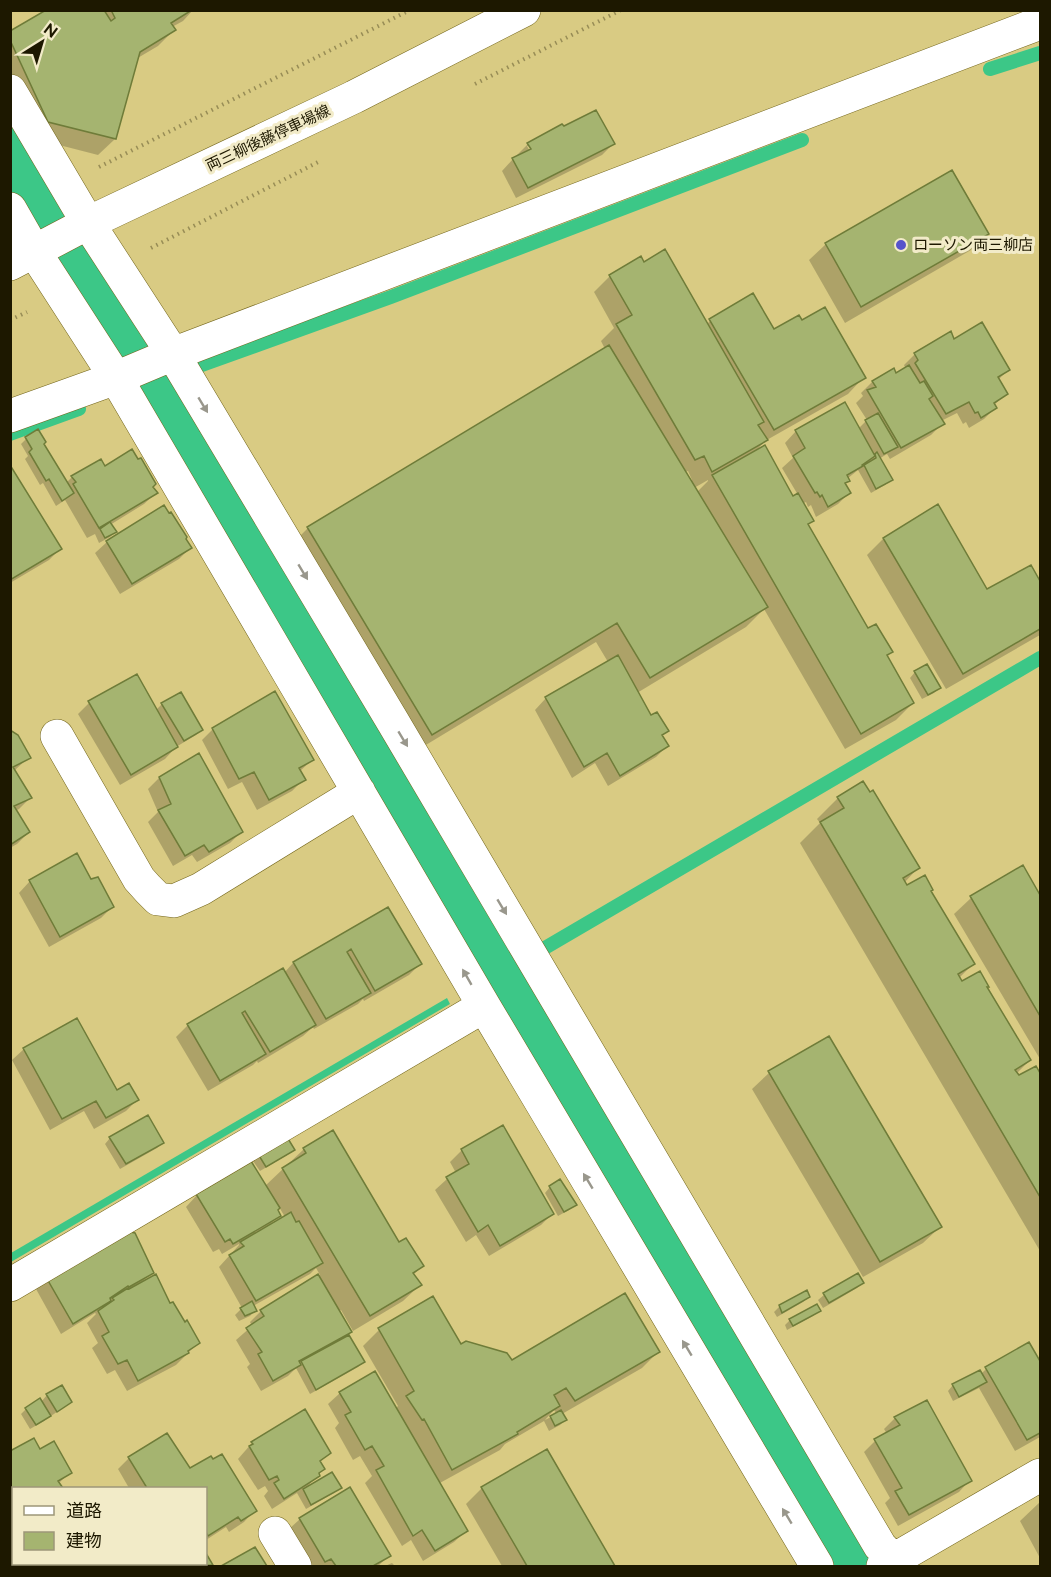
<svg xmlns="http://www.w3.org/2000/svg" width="1051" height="1577" viewBox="0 0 1051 1577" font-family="Raleway,'Noto Sans JP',sans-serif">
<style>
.water{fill:#3cc787}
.shadow{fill:#0003;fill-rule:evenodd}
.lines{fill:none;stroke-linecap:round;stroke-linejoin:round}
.stream{stroke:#3cc787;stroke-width:14}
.river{stroke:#3cc787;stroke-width:81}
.building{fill:#a5b470;stroke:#6f7c39;stroke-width:1.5}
.minor-casing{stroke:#73651a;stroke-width:34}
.major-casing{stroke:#73651a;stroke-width:34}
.path{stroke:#988d56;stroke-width:4;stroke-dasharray:1.5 4.5;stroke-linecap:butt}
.minor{stroke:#fff;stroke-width:33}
.major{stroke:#fff;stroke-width:33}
.oneway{fill:#99978c}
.poi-dot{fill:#5653cb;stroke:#f2ebc8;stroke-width:2}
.labels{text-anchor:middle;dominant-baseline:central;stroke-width:6;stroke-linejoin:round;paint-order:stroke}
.street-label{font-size:15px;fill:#1d1800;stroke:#f2ebc8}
.poi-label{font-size:15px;fill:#1d1800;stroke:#f2ebc8;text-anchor:start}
</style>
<rect width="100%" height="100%" fill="#d9cb83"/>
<path class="water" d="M447,998l3,6 -439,258v-9z"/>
<path class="shadow" d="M49,10h144l-10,11 -11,6 2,3 -16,16 -22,13 -21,80 -17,16 -66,-17 -22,-47v-58z
M528,144h85l-11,11 -86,43 -14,-27 11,-12 5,-2 -1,-2zM527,146h3l3,11z
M951,172l36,62 -16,16 -126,73 -36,-63 17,-16z
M610,276l97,48 3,-3 63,10 91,46 -16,17 -83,47 -9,10 37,47 5,-3 -16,-27 11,-10 -8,-15 11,-12 62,-2 9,-9 -11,-17 7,-7 -2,-3 11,-11 21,-12 3,5 10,-6 -2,-4 11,-11 38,-13 55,29 -10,10 8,14 -12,11 1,3 -11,11 -15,9 -3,-6 -3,2 -6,-11 -16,8 2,2 -12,12 -41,24 -3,-5 -8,5 12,21 -6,5 -14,8 -13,-23 -11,9 1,2 -4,4 5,8 -11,11 -22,13 -5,-12 -3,2 -2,-5 -4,2 10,17 -5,5 60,104 24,22 -4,5 26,46 -17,17 -51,29 -81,-140 -18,18 -109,66 14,24 16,13 -6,6 6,10 -11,11 -48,29 -13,-23 -23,15 -37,-68 11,-12 62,-36 -12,-20 -185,112 -124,-205 20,-20 298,-180 -4,-8 13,-13 -20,-36zM688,471l4,9 -2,1 -5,-9zM708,480v1l-11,11 -3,-4z
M26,439l16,5 24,39 6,-6 33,-9 46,19 5,6 -12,11 -34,21 5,7 -5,5 -11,6 -4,-9 -8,4 -22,-38 -9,6 -13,-23 -3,2 -15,-26 3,-3 -7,-12z
M10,468l50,81 -11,11 -39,23z
M184,539l6,9 -11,11 -59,35 -25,-41 12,-11z
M883,539l104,52 43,-24 10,17v51l-94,54 -79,-134z
M915,672l24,15 -5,6 -12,6 -12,-21z
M180,694l21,36 -5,5 -20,12 -11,12 -45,26 -42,-71 11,-11 67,7 6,-6z
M213,729l99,31 -13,12 5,7 -12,12 -35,19 -15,-28 -14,7 -26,-49z
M10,732l19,25 -15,14 16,27 -11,11 -4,2 14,21 -12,12 -7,4z
M159,778l82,54 -11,11 -33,19 -5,-7 -19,11 -25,-44 10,-10 -10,-23z
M863,783l55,85 -14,15 2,4 24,4 43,73 -14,14 2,5 25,5 44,72 -14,14 2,3 18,-9 4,8v175l-240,-408 20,-20 -3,-4 21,-21z
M1023,867l17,31v161l-86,-145 17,-16z
M30,881h61l21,26 -11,11 -52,29 -30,-54z
M388,909l32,55 -11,11 -45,26 -1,-2 -5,5 -44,25 -1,-2 -10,9 -45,27 -1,-2 -4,4 -45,26 -32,-54 11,-11 95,-56 2,3 9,-10z
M828,1038l112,189 -17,16 -60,34 -111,-188 17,-16z
M24,1049l92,43 21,8 -11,11 -32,18 -10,-18 -34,19 -38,-70z
M503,1127l49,87 -11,11 -52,31 -13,-21 -10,7 -31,-52 12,-11 9,-6 -6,-11 12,-12z
M110,1138l52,5 -5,5 -37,21 -15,-25z
M304,1149l118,117 -9,9 7,10 -17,16 -50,30 -12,-21 -3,2 12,20 -3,3 16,27 -5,5 -48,27 -14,-26 -8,8 -27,15 -14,-24 3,-3 -14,-24 16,-14 -2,-4 11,-11 59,-36 -4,-7 -6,6 -57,32 2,4 -5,6 -11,5 -4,-6 7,-7 -23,-41 20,-22v-1l-17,10 -3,-5 -6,3 -27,-45 11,-12 68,-9zM279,1207l6,10 -17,9 11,-11 -3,-5z
M293,1150l-6,5 -27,16 -7,-10 6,-6z
M550,1187l25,17 -6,6 -11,6 -13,-23z
M152,1272l-9,9 26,24 29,38 -22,22 -49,26 -12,-21 -8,4 -15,-26 6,-5 -11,-20 9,-9 -1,-1 -34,21 -25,-45 11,-11z
M858,1275l4,8 -5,5 -34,20 -5,-8 6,-5z
M808,1297l-5,5 -26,15 -3,-5 6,-6z
M819,1310l-6,6 -26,14 -2,-5 5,-5z
M379,1330l82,17 50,15 147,-10 -16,16 -80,46 3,6 -5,5 -11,6 -5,-10 -39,23 -5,6 -62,34 28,47 -12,11 -31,19 -12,-21 -9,6 -37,-63 7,-7 -12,-20 -7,4 -18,-32 4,-5 -11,-19 12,-11 55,16 3,-3 -35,-60zM554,1410l3,4 -12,6z
M1029,1344l11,20v73l-25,14 -36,-63 -26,13 -5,-10 5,-6 28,-11 5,-5z
M47,1395l23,7 -6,5 -13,9 -1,-2 -6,7 -14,8 -9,-15 5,-5 15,-7z
M895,1418l75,62 -11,12 -61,34 -13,-23 5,-5 -26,-46 11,-11 12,-7 -3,-5z
M252,1443l77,10 -10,9 4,7 -16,18 33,1 -6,5 -28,16 -9,-16 -25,16 -8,-13 4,-5 -3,-5 -7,4 -20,-31z
M546,1451l67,115h-111l-36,-62 16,-16z
M10,1453l60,19 -12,12 3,4h-47v32l-4,2z
M129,1458l60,12 66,40 -11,12 -15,10 -3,-5 -20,13v-52h-77l-11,-19z
M1040,1502v56l-20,-37z
M300,1519l90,36 -12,11h-68l-22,-36z
M254,1549l11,17h-41z
M207,1557l5,8 -2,1h-18l4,-2h10z
M392,1563l3,3h-10z
M120,1564h52l2,2h-60z"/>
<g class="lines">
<path class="stream" d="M990,69l50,-16
M202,365l189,-68 411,-157
M10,434l69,-25
M502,973l538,-315"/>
<path class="river" d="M10,146l147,238 690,1182"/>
</g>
<path class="building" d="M46,10h58l7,11 4,-3 -4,-8h81l-21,13 5,7 -36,22 -24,87 -68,-17 -38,-82v-9z
M596,110l19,34 -87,44 -16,-30 19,-9 -4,-6 35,-19 2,2z
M952,170l37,64 -128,73 -36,-64z
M665,249l99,173 -6,3 10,15 -56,32 -8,-16 -9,4 -79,-136 16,-9 -23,-40 32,-19 3,6z
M753,293l21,36 25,-14 3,5 23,-13 41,71 -92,52 -65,-111z
M982,322l28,48 -12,7 10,17 -14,9 3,5 -16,10 -3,-6 -3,1 -6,-11 -23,12 -31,-51 3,-3 -4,-7 37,-22 3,8z
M609,345l159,262 -118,71 -33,-55 -185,112 -125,-208z
M909,365l11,18 4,-2 9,15 -4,3 16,25 -44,24 -34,-58 9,-3 -4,-6 22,-13 2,5z
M845,402l30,54 -13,9 1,1 -16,9 3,6 -5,2 6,10 -23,14 -6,-12 -2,2 -3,-5 -2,1 -22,-37 12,-8 -10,-18z
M878,413l20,34 -14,7 -19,-34z
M38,429l8,13 -2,2 30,49 -12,8 -13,-22 -3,2 -17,-29 3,-3 -7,-12z
M765,445l28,51 5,-3 16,28 -6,3 60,104 8,-4 17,28 -6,3 27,48 -53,31 -149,-259z
M132,449l6,10 3,-1 15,26 -3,3 5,6 -59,35 -26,-44 3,-2 -5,-6 30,-17 4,7z
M877,452l16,28 -17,9 -12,-24 12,-7 -1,-4z
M10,465l52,84 -52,31z
M938,504l49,85 44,-24 9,16v48l-77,45 -80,-136z
M164,505l5,8 2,-1 16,25 -1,2 6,9 -60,36 -26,-43z
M110,522l7,10 -12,6 -5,-9z
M618,655l33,60 6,-3 12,19 -7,4 7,11 -49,30 -13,-23 -23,14 -39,-70z
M927,664l14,24 -13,7 -14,-24z
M137,674l41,73 -47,28 -43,-74z
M275,691l39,69 -15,8 7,12 -37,20 -15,-28 -15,7 -27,-51z
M181,692l22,38 -19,11 -23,-38z
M10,730l8,5 13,23 -18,9 19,31 -18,8 16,26 -20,13z
M199,753l44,79 -34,20 -5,-7 -19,11 -27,-46 13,-6 -12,-27z
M863,781l7,11 3,-2 47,78 -17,10 4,7 18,-10 8,15 -2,1 44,73 -17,10 4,7 18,-10 9,16h-2l44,73 -16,10 4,5 17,-9 4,7v124l-220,-375 24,-14 -7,-11z
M77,853l14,26 7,-2 16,30 -54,30 -31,-57z
M1023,865l17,30v121l-70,-120z
M388,907l34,57 -47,27 -24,-42 -4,3 24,41 -45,26 -33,-57z
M283,968l33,57 -46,27 -25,-41 -3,2 24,41 -46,27 -33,-57z
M77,1018l40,72 12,-7 10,17 -33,18 -10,-17 -34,18 -39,-71z
M829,1036l113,191 -62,35 -112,-191z
M148,1115l16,28 -38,21 -17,-27z
M503,1125l51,89 -54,32 -12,-21 -10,7 -32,-55 23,-13 -8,-15z
M333,1130l66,112 7,-4 18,28 -11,7 9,12 -52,31 -88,-148 24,-15 -3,-5z
M287,1137l8,13 -29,17 -8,-13z
M251,1161l29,47 -2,2 3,6 -48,28 -3,-5 -5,3 -29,-48z
M560,1179l17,26 -13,7 -15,-26z
M291,1212l5,10 3,-1 24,42 -67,38 -27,-46 15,-9 -4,-4z
M126,1231l9,2 19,40 -25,14 -1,-1 -18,12 1,3 -38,23 -27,-47z
M858,1273l6,10 -35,20 -6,-10z
M156,1274l14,29 3,-1 12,20 2,-2 13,23 -12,8 1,2 -51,28 -11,-21 -9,4 -16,-28 7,-4 -11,-21 16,-11 -2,-2 16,-10 1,1z
M318,1274l34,58 -53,29 2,4 -28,16 -15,-27 4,-2 -16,-24 18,-12 -4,-6z
M807,1290l3,7 -28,16 -3,-8z
M625,1293l35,59 -85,49 -9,-13 -12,7 6,11 -43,26 1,2 -66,36 -28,-51 -2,1 -16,-24 8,-5 -36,-63 55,-32 28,48 5,-3 41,12 5,7z
M252,1301l5,10 -12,5 -5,-8z
M817,1304l4,7 -28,15 -4,-7z
M349,1335l16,27 -49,28 -15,-29z
M1029,1342l11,19v72l-13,7 -42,-73z
M980,1370l7,12 -28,15 -7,-13z
M375,1371l93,160 -33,20 -13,-21 -9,6 -37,-66 8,-4 -12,-20 -7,4 -20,-35 6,-3 -12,-20z
M62,1385l10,17 -15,10 -11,-18z
M40,1398l11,18 -15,9 -11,-17z
M927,1400l45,81 -63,34 -14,-24 7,-3 -28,-49 26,-14 -6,-8z
M305,1409l26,44 -11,8 5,8 -6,4 1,3 -36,23 -10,-16 5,-3 -2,-4 -8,4 -20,-34 4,-2 -2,-2z
M561,1410l6,10 -12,6 -5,-10z
M167,1433l23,35 21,-12 2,3 9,-5 35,57 -16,10 -3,-4 -30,19 -2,-4v-44h-59l-19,-31z
M34,1438l6,11 14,-8 18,32 -14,8 5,7h-49v29l-4,1v-67z
M547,1449l68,117h-88l-46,-79z
M332,1472l10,16 -31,17 -8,-16z
M350,1487l41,69 -18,10h-37l-5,-7 -6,3 -26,-44z
M255,1547l12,19h-46z
M207,1555l6,10 -24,1 5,-2h12v-8z
M117,1564h57l1,2h-64z"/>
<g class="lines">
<defs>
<path id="minor" d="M10,91l78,132 85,131 220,368 487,824 19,20
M10,209l24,42 82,127 368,628 333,560
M10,416l106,-38 57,-24 867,-331
M57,736l82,143 9,10 10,10 16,2 27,-12 158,-97
M10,1285l474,-279
M275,1533l20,33
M883,1566l157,-91"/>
<path id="major" d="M10,264l78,-41 266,-126 170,-87"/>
</defs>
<use href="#minor" class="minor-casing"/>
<use href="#major" class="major-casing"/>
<path class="path" d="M475,84l146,-74
M99,167l311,-157
M151,248l169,-87
M10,320l17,-8"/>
<use href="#minor" class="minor"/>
<use href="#major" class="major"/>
</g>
<defs><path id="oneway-solid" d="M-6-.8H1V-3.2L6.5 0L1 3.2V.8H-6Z" transform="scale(1.5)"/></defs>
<g class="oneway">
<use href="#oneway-solid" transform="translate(203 405) rotate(59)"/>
<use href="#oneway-solid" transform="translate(303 572) rotate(59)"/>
<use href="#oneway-solid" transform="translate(403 739) rotate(59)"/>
<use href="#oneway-solid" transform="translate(502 907) rotate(59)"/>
<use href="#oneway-solid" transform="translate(467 977) rotate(-120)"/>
<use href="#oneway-solid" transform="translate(588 1181) rotate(-121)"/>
<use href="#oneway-solid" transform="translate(687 1348) rotate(-121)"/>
<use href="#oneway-solid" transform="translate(787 1516) rotate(-121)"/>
</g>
<circle class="poi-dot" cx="901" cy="245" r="6"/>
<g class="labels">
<g class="street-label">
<text transform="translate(268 138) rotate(-25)">両三柳後藤停車場線</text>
</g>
<g class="poi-label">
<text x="913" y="245">ローソン両三柳店</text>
</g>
</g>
<rect width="1051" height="1577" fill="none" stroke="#1d1800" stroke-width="24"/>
<rect x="12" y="1487" width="195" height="78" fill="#f2ebc8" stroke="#9d9778" stroke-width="1.5"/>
<rect x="24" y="1506" width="30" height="9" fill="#ffffff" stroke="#9d9778" stroke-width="1.5"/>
<text x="66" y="1517" font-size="18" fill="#1d1800">道路</text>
<rect x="24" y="1532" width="30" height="18" fill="#a5b470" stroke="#9d9778" stroke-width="1.5"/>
<text x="66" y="1547" font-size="18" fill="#1d1800">建物</text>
<g transform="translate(42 42) rotate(37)" stroke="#f2ebc8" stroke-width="4.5" paint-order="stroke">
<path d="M0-4.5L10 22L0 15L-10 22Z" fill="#1d1800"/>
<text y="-9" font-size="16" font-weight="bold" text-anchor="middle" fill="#1d1800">N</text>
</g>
</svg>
